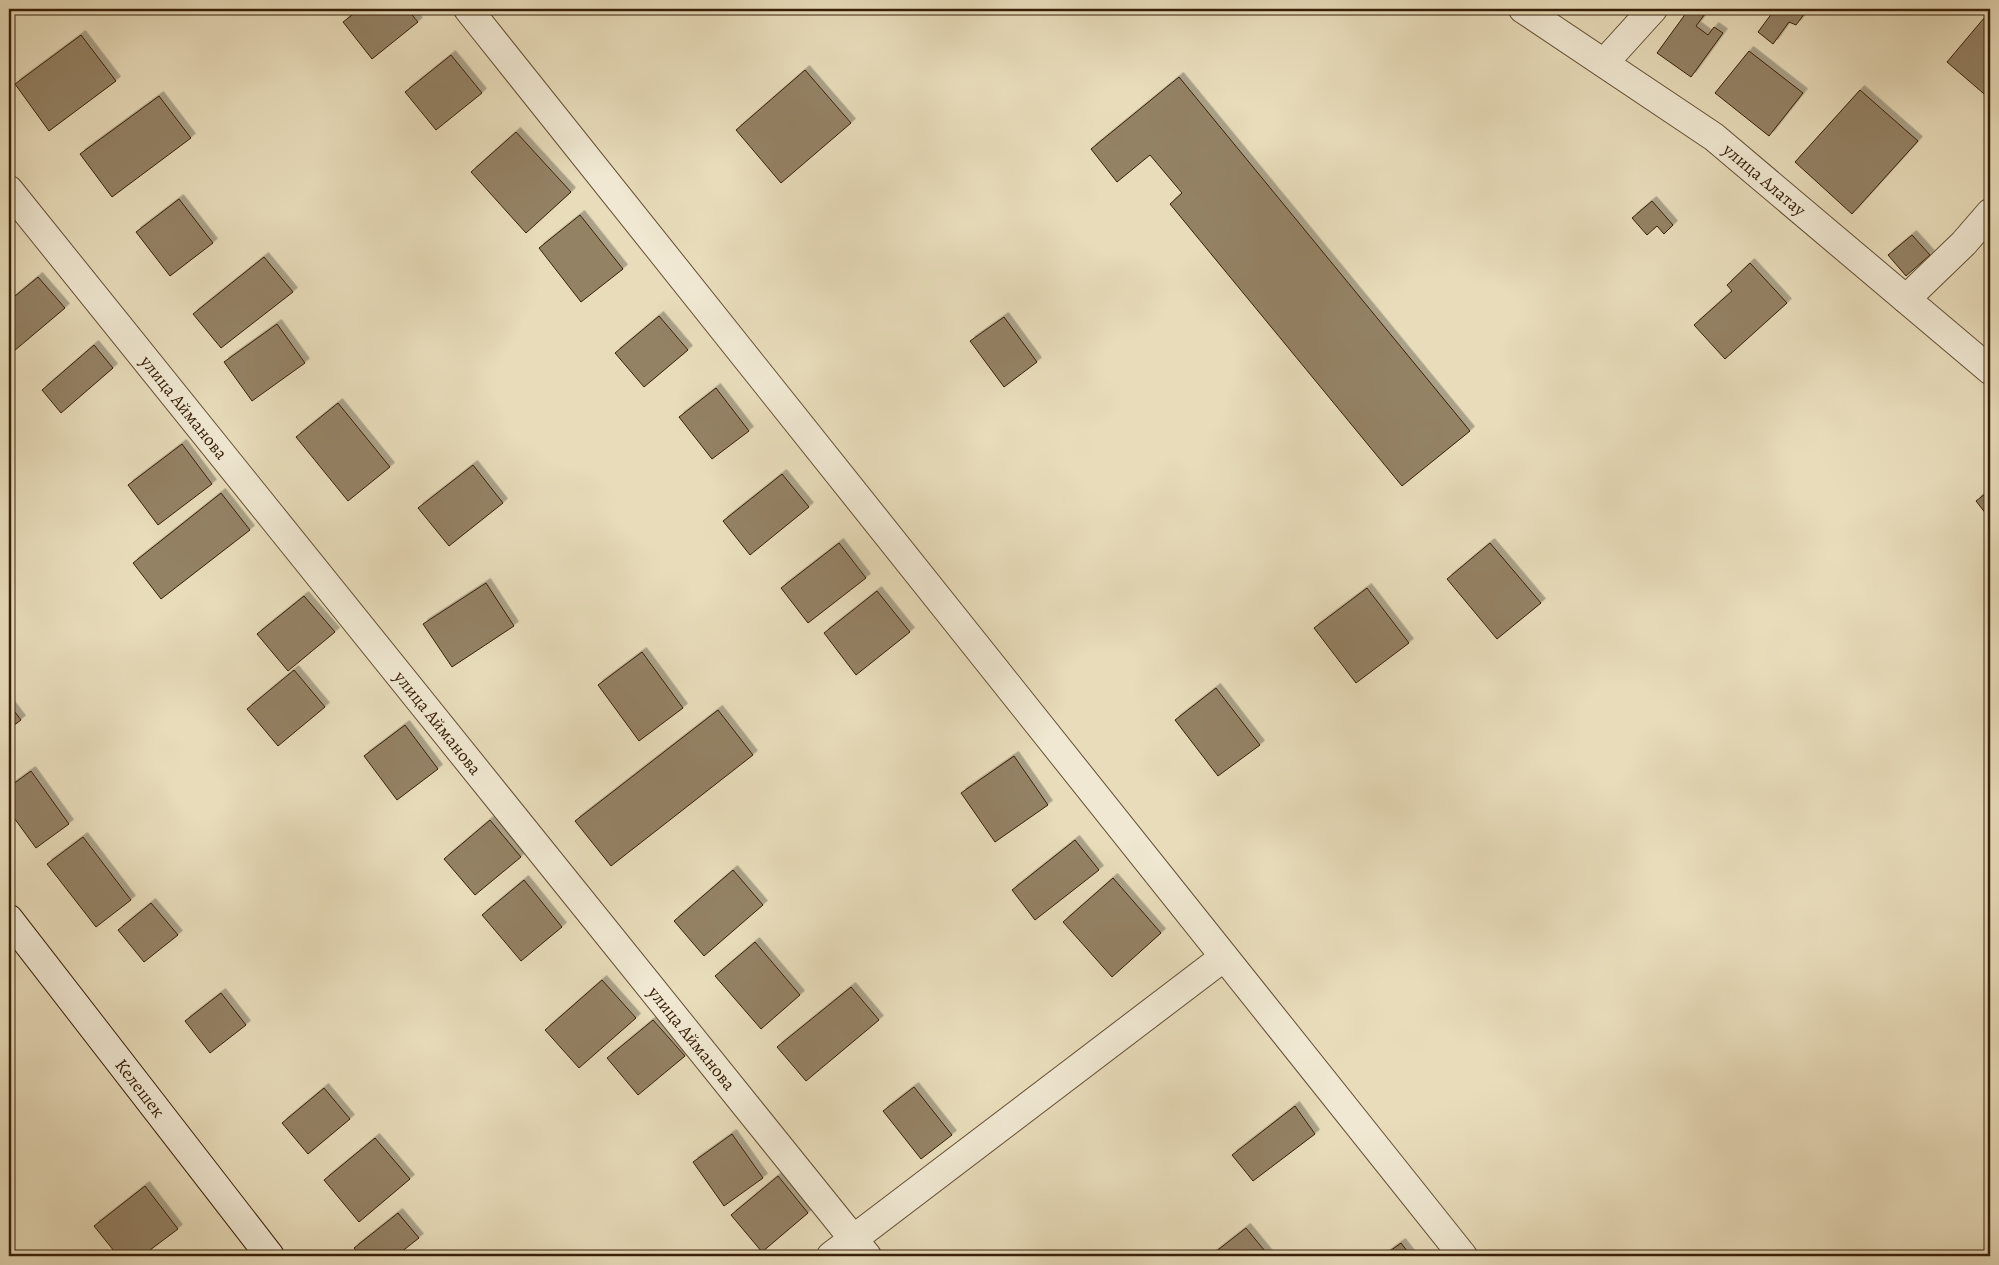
<svg xmlns="http://www.w3.org/2000/svg" width="1999" height="1265" viewBox="0 0 1999 1265" font-family="Alegreya,serif">
<style>
.building{fill:#948265;stroke:#382008;filter:url(#shadow)}
.lines{fill:none;stroke-linecap:round;stroke-linejoin:round}
.street-casing{stroke:#644f34;stroke-width:30}
.secondary-casing{stroke:#382008;stroke-width:30}
.street{stroke:#f0e8d2;stroke-width:28}
.secondary{stroke:#f0e8d2;stroke-width:28}
.labels{text-anchor:middle;dominant-baseline:central;stroke-width:4;stroke-linejoin:round;paint-order:stroke}
.street-label{font-size:18px;fill:#382008;stroke:#f0e8d2}
</style>
<defs>
<filter id="shadow"><feDropShadow dx="4.5" dy="-4.5" stdDeviation="0" flood-color="#0004"/></filter>
</defs>
<rect width="100%" height="100%" fill="#e8dcba"/>
<filter id="stains"><feTurbulence type="fractalNoise" baseFrequency=".004" numOctaves="4"/><feColorMatrix values="0 0 0 0 .2 0 0 0 0 .09 0 0 0 0 .02 0 0 0 .5 -.17"/></filter>
<radialGradient id="worn" r=".72"><stop offset=".6" stop-color="#630" stop-opacity="0"/><stop offset="1" stop-color="#630" stop-opacity=".3"/></radialGradient>
<path class="building" d="M360,9h47l11,13 -46,37 -29,-37z
M1689,9h8l8,5 -9,12 12,9 6,-8 9,6 -32,44 -34,-24z
M1775,9h33l-12,16 -7,-3 -16,22 -15,-12z
M1990,11v50l-6,7 6,5v26l-43,-37z
M81,35l35,46 -67,50 -34,-47z
M1749,51l54,42 -34,43 -54,-43z
M451,55l31,38 -46,37 -31,-38z
M805,70l46,53 -70,60 -45,-53z
M1179,77l291,354 -68,55 -232,-282 12,-11 -32,-38 -33,27 -26,-33z
M1860,90l58,51 -66,73 -57,-52z
M159,96l32,42 -79,59 -32,-43z
M516,132l55,60 -45,41 -55,-61z
M179,199l34,44 -43,33 -34,-44z
M1652,201l21,24 -9,9 -7,-8 -10,9 -15,-17z
M580,215l43,54 -42,33 -42,-54z
M1912,235l18,20 -24,21 -18,-21z
M264,257l29,35 -72,56 -28,-34z
M1750,263l37,40 -62,56 -31,-34 38,-34 -5,-6z
M38,277l27,31 -51,43 -5,-5v-45z
M659,316l29,34 -44,37 -29,-34z
M1004,317l33,45 -33,25 -34,-46z
M277,324l28,39 -53,38 -28,-39z
M94,345l19,23 -52,45 -19,-23z
M716,388l33,43 -37,28 -33,-42z
M338,403l52,64 -42,34 -52,-64z
M182,444l30,40 -54,41 -30,-40z
M473,465l30,38 -54,43 -31,-38z
M782,474l27,33 -59,48 -27,-34z
M1990,490v29l-14,-18z
M221,493l29,37 -89,69 -28,-36z
M839,543l27,35 -58,45 -27,-35z
M1490,543l51,60 -44,36 -50,-60z
M486,583l28,43 -62,41 -29,-43z
M1367,588l42,55 -53,40 -42,-55z
M877,591l33,41 -54,43 -32,-42z
M304,596l31,36 -47,39 -31,-37z
M642,652l41,56 -44,33 -41,-56z
M294,670l31,37 -47,39 -31,-37z
M1216,688l44,57 -42,31 -43,-56z
M9,704l12,16 -12,9z
M718,710l35,45 -142,111 -36,-45z
M405,725l33,44 -41,31 -33,-44z
M1014,756l34,49 -53,37 -34,-49z
M31,771l38,53 -33,24 -27,-37v-24z
M490,820l31,37 -46,38 -31,-36z
M83,837l48,63 -35,27 -49,-63z
M1075,840l24,30 -64,50 -23,-30z
M733,870l30,35 -59,51 -30,-35z
M1113,878l48,55 -49,44 -49,-55z
M524,880l38,47 -41,34 -39,-46z
M151,903l27,32 -34,27 -26,-32z
M755,942l45,53 -39,34 -46,-53z
M602,980l34,38 -57,50 -34,-38z
M851,987l28,33 -73,61 -29,-34z
M221,993l25,32 -36,28 -25,-32z
M653,1020l32,36 -47,39 -31,-37z
M914,1087l38,48 -31,24 -38,-48z
M324,1088l26,31 -42,35 -26,-31z
M1295,1106l20,28 -62,47 -21,-26z
M732,1134l31,44 -39,28 -31,-44z
M375,1138l35,41 -51,43 -35,-42z
M778,1176l30,37 -46,39 -31,-37z
M145,1186l33,43 -36,27h-24l-24,-30z
M398,1213l21,25 -23,18h-36l-6,-8z
M1246,1228l23,28h-59z
M1401,1243l10,13h-28z"/>
<g class="lines">
<defs>
<g id="street">
<path d="M468,9l995,1247"/>
<path id="s1" d="M1523,9l191,128 276,233"/>
<path d="M1604,63l49,-54"/>
<path id="s2" d="M9,190l858,1066"/>
<path d="M1906,299l58,-56 26,-30"/>
<path d="M831,1256l393,-299"/>
</g>
<g id="secondary">
<path id="s3" d="M9,919l261,337"/>
</g>
</defs>
<use href="#street" class="street-casing"/>
<use href="#secondary" class="secondary-casing"/>
<use href="#street" class="street"/>
<use href="#secondary" class="secondary"/>
</g>
<g class="labels">
<g class="street-label">
<text stroke="none"><textPath href="#s1" startOffset="296">улица Алатау</textPath></text>
<text stroke="none"><textPath href="#s2" startOffset="279">улица Айманова</textPath></text>
<text stroke="none"><textPath href="#s2" startOffset="684">улица Айманова</textPath></text>
<text stroke="none"><textPath href="#s2" startOffset="1089">улица Айманова</textPath></text>
<text stroke="none"><textPath href="#s3" startOffset="214">Келешек</textPath></text>
</g>
</g>
<rect width="1999" height="1265" fill="none" stroke="#e8dcba" stroke-width="30"/>
<rect x="10" y="10" width="1979" height="1245" fill="none" stroke="#382008" stroke-width="2.5"/>
<rect x="15" y="15" width="1969" height="1235" fill="none" stroke="#382008"/>
<rect width="100%" height="100%" filter="url(#stains)"/>
<rect width="100%" height="100%" fill="url(#worn)"/>
</svg>
